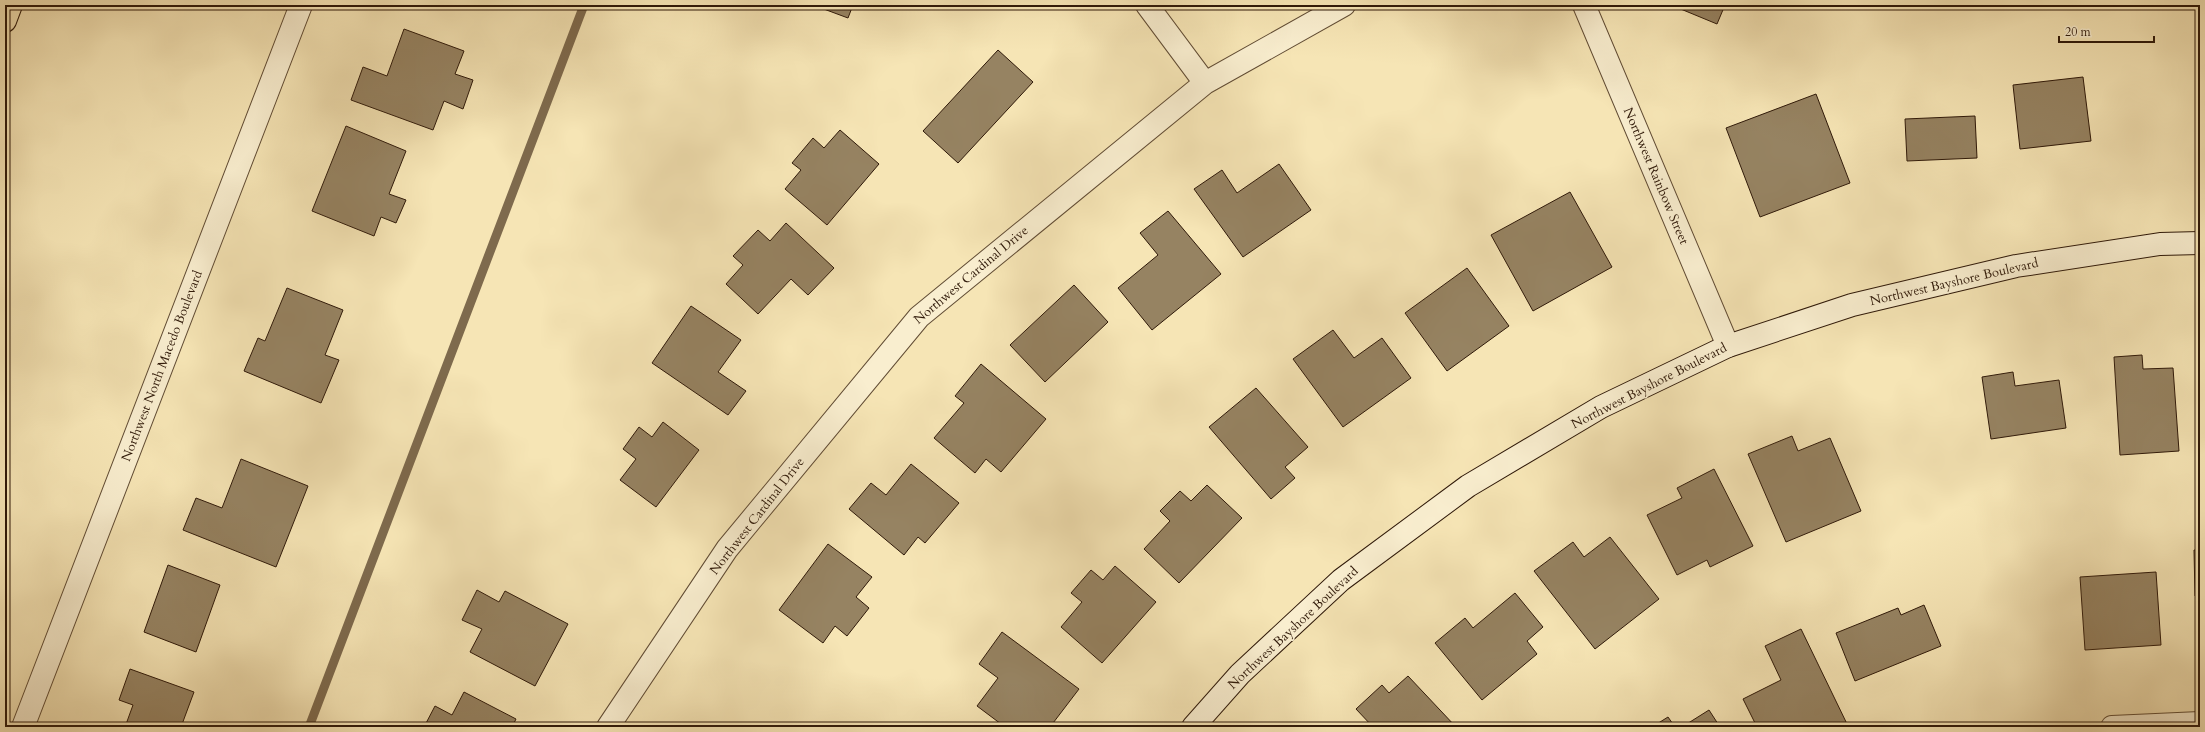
<svg xmlns="http://www.w3.org/2000/svg" width="2205" height="732" viewBox="0 0 2205 732" font-family="Cardo,serif">
<style>
.lines{fill:none;stroke-linecap:round;stroke-linejoin:round}
.stream{stroke:#7e6a4d;stroke-width:9}
.building{fill:#968362;stroke:#2f1909}
.street-casing{stroke:#614c34;stroke-width:24}
.secondary-casing{stroke:#2f1909;stroke-width:24}
.highway-casing{stroke:#2f1909;stroke-width:24}
.street{stroke:#f9eecf;stroke-width:22}
.secondary{stroke:#f9eecf;stroke-width:22}
.highway{stroke:#f6e5b5;stroke-width:22}
.labels{text-anchor:middle;dominant-baseline:central;stroke-width:3.5;stroke-linejoin:round;paint-order:stroke}
.street-label{font-size:13px;fill:#2f1909;stroke:#f9eecf}
</style>
<rect width="100%" height="100%" fill="#f6e5b5"/>
<filter id="stains"><feTurbulence type="fractalNoise" baseFrequency=".005" numOctaves="4"/><feColorMatrix values="0 0 0 0 .2 0 0 0 0 .09 0 0 0 0 .02 0 0 0 .5 -.17"/></filter>
<radialGradient id="worn" r=".72"><stop offset=".6" stop-color="#630" stop-opacity="0"/><stop offset="1" stop-color="#630" stop-opacity=".3"/></radialGradient>
<g class="lines">
<path class="stream" d="M309,727l275,-722"/>
</g>
<path class="building" d="M813,5h40l-5,13z
M1671,5h54l-8,19z
M404,29l60,22 -9,23 18,6 -10,29 -19,-8 -11,29 -82,-30 12,-33 24,9z
M998,50l35,32 -75,81 -35,-32z
M2083,77l8,64 -71,8 -7,-64z
M1816,94l34,89 -90,34 -34,-89z
M1975,116l2,42 -70,3 -2,-42z
M346,126l60,25 -17,43 17,6 -10,23 -15,-6 -7,19 -62,-25z
M840,130l39,34 -52,61 -42,-36 16,-19 -9,-7 21,-25 11,10z
M1279,164l32,46 -68,47 -49,-68 28,-19 15,23z
M1570,192l42,75 -79,44 -42,-76z
M1168,211l53,63 -69,56 -34,-42 40,-33 -18,-22z
M786,223l48,45 -26,27 -17,-16 -33,35 -32,-30 17,-19 -10,-9 25,-26 12,11z
M1467,268l42,58 -62,45 -42,-58z
M1074,285l34,37 -63,60 -35,-37z
M287,288l56,22 -18,45 14,5 -18,43 -77,-32 14,-33 7,3z
M691,306l50,34 -23,32 28,19 -18,24 -76,-52z
M1333,330l21,28 28,-20 29,40 -68,49 -50,-68z
M2142,355l1,14 30,-1 6,83 -59,4 -6,-98z
M981,364l65,55 -45,53 -15,-13 -11,14 -41,-35 30,-35 -9,-7z
M2013,372l2,14 44,-6 7,48 -75,11 -9,-62z
M1256,388l52,59 -23,20 10,11 -24,21 -62,-72z
M663,422l36,28 -43,57 -36,-27 16,-21 -13,-10 16,-22 13,10z
M1792,436l6,15 32,-13 31,73 -75,31 -38,-88z
M241,459l67,27 -32,81 -93,-37 13,-32 26,10z
M911,464l48,39 -34,40 -7,-6 -14,18 -55,-46 22,-26 15,12z
M1714,469l39,77 -43,21 -3,-7 -30,15 -30,-60 35,-17 -5,-10z
M1207,485l35,33 -63,65 -35,-34 26,-28 -10,-10 20,-20 11,10z
M1610,537l49,62 -64,50 -61,-78 39,-29 11,15z
M828,544l44,33 -16,20 13,11 -22,28 -12,-10 -12,17 -44,-33z
M2194,550h6v46h-5z
M168,565l52,20 -24,67 -52,-20z
M1115,566l41,36 -54,61 -41,-36 21,-25 -11,-9 20,-23 12,10z
M2156,572l5,73 -76,5 -5,-73z
M477,590l22,12 6,-11 63,33 -33,62 -65,-34 12,-23 -20,-9z
M1515,593l28,34 -16,14 10,13 -55,46 -47,-57 30,-25 8,10z
M1924,605l17,41 -86,35 -19,-48 62,-25 3,7z
M1801,629l47,97 -91,1 -14,-28 38,-19 -16,-34z
M1002,632l77,57 -29,38h-45l-28,-21 21,-28 -19,-14z
M130,669l64,23 -13,35h-56l8,-22 -14,-5z
M1408,676l48,51h-83l-17,-18 26,-24 7,8z
M464,692l52,27 -4,8h-88l11,-21 17,9z
M1709,710l11,17h-38z
M1668,717l7,10h-23z"/>
<g class="lines">
<defs>
<path id="street" d="M1147,5l58,78
M1584,5l144,341
M23,727l278,-722
M608,727l119,-178 192,-232 286,-234 139,-78
M2112,727l88,-4"/>
<path id="secondary" d="M1193,727l47,-53 101,-94 127,-94 133,-79 127,-61 124,-41 164,-39 144,-22 40,-1"/>
<path id="highway" d="M5,21l6,-16"/>
</defs>
<use href="#street" class="street-casing"/>
<use href="#secondary" class="secondary-casing"/>
<use href="#highway" class="highway-casing"/>
<use href="#street" class="street"/>
<use href="#secondary" class="secondary"/>
<use href="#highway" class="highway"/>
</g>
<g class="labels">
<g class="street-label">
<text transform="translate(1656 176) rotate(67)">Northwest Rainbow Street</text>
<text transform="translate(971 275) rotate(-40)">Northwest Cardinal Drive</text>
<text transform="translate(1954 282) rotate(-13)">Northwest Bayshore Boulevard</text>
<text transform="translate(162 366) rotate(-69)">Northwest North Macedo Boulevard</text>
<text transform="translate(1649 386) rotate(-27)">Northwest Bayshore Boulevard</text>
<text transform="translate(757 516) rotate(-52)">Northwest Cardinal Drive</text>
<text transform="translate(1293 628) rotate(-43)">Northwest Bayshore Boulevard</text>
</g>
</g>
<rect width="2205" height="732" fill="none" stroke="#f6e5b5" stroke-width="20"/>
<rect x="6" y="6" width="2193" height="720" fill="none" stroke="#2f1909" stroke-width="2"/>
<rect x="10" y="10" width="2185" height="712" fill="none" stroke="#2f1909"/>
<path d="M2059 36v6h95v-6" fill="none" stroke="#2f1909" stroke-width="2"/>
<text x="2065" y="36" font-size="12" fill="#2f1909" stroke="#f9eecf" stroke-width="3" paint-order="stroke">20 m</text>
<rect width="100%" height="100%" filter="url(#stains)"/>
<rect width="100%" height="100%" fill="url(#worn)"/>
</svg>
